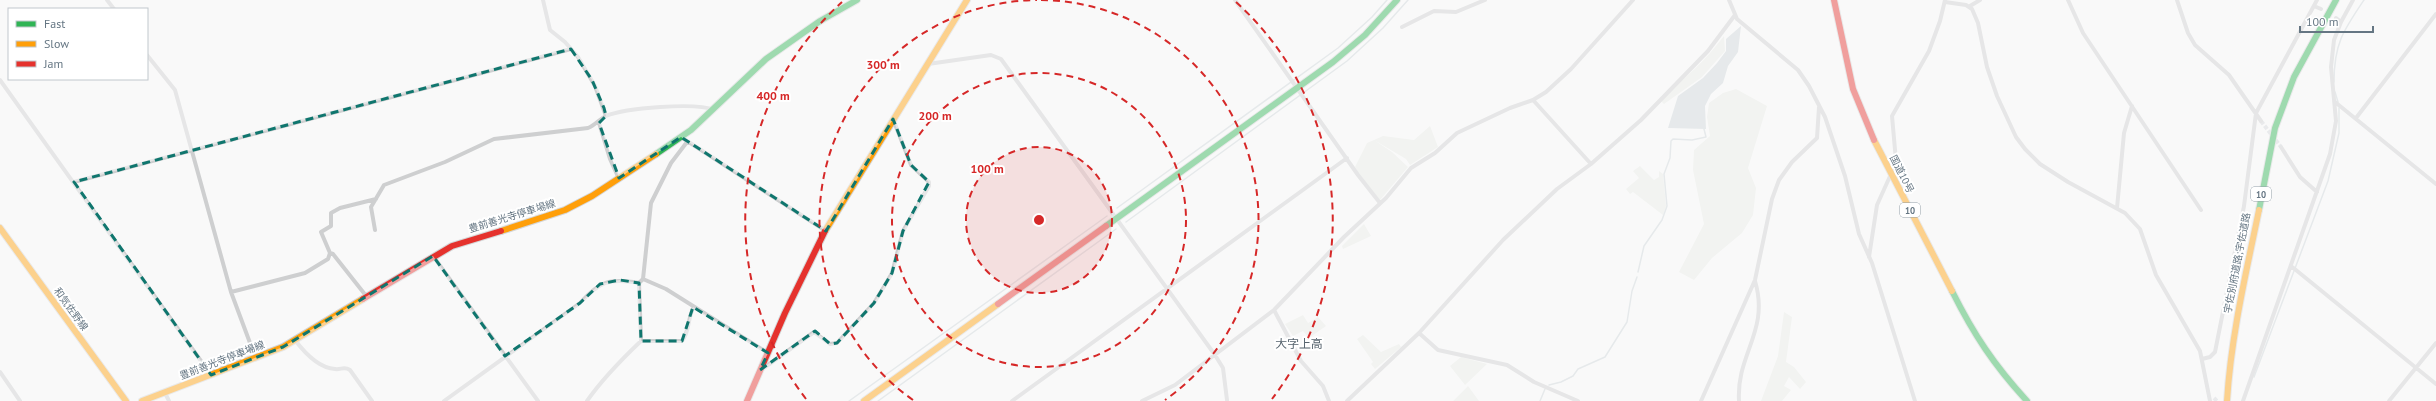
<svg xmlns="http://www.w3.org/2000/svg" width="2436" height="401" viewBox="0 0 2436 401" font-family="'PT Sans','Noto Sans JP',sans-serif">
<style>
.green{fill:#e8ebe6}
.water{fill:#ced6d9}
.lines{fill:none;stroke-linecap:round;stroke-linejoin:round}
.stream{stroke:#ced6d9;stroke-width:1.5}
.street-tunnel{stroke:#d4d8dc;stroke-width:4;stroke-dasharray:4 2;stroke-linecap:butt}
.fast-casing{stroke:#d5d6d7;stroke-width:8}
.slow-casing{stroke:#d5d6d7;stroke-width:8}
.jam-casing{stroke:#d5d6d7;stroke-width:8}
.street{stroke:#cecfd0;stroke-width:4}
.fast{stroke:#30b455;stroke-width:6}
.slow{stroke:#ff9f0a;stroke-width:6}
.jam{stroke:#e5322d;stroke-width:6}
.marked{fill:none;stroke:#0f766e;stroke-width:3;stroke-dasharray:8 5;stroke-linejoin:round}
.ring{fill:none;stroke:#d62828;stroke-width:2;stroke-dasharray:7 5}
.labels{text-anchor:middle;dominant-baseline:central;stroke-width:4;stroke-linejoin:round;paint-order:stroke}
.shield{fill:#fff;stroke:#939fa8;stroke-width:1}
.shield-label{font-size:9px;font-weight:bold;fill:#657683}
.street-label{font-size:10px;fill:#657683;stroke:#fff}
.quarter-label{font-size:12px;fill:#57646e;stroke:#fff}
.centre{fill:#d62828;stroke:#fff;stroke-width:2}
.ring-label{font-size:12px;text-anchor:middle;font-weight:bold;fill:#d62828;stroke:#fff;stroke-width:4;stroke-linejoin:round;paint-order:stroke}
</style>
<rect width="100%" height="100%" fill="#f9f9f9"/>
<path class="green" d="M1724,36l1,15 -23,26 -38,27 -5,-5c25,-19 46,-38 65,-63z
M1736,89l31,17 -19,62 8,20 -3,27 -11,18 -30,25 -18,22 -15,-8 25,-48 -11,-54 1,-20 16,-14 -3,-19 2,-14 14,-10z
M1430,126l8,21 -28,18 -4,-6 -32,-19 9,-4 31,4z
M1374,140l18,12 16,15 -28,33 -15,-17 -10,-16 12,-24z
M1640,166l14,14 5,-3v-6l4,3 3,32 -3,9 -30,-23 -3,2 -4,-5 13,-11 -6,-7z
M1364,224l7,12 -28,13 -1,-3z
M1784,312l8,5 -6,45 8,5 12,15 -6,7 -11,-12 -5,9 7,4 -9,11h-21l17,-45z
M1303,315l5,8 10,-6 8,9 -17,12 -6,-7 -10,5 -8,-12z
M1363,335l18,17 18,-8 2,3 -26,22 -4,-5 2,-2 -16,-23z
M1461,357l26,7 -22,21 -15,-19z
M1468,386l11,15h-26z"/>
<path class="water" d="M1741,26l-3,26 -10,14 -5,17 -12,11 -6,12 1,23 -38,-1 10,-32 25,-18 14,-15 9,-12v-12z"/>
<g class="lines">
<path class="stream" d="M2334,82c0,-38 9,-51 30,-82
M2335,92l3,10
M1117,208l221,-160 34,-31 15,-17
M1126,222l221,-161 36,-33 25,-28
M1638,272l6,-26 18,-26 5,-14 -3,-32 6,-16 1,-17 2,-2 19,1 14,-3 -2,-8
M2254,377l74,-196 11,-48v-25
M1549,385l12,-3 12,-6 5,-7 27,-12 22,-35 5,-31 5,-14
M849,401l258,-185
M878,401l238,-172
M1540,401l5,-12"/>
<path class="street-tunnel" d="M2261,121l20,26
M2214,398l3,3"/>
<defs>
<path id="fast" d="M656,154l35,-24 75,-71 54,-38 37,-21
M2259,210l16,-82 19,-51 42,-77
M1106,226l227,-164 32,-27 32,-35
M1952,291c22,44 42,74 75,110"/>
<path id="slow" d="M1874,140l78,151
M0,228l126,173
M501,231l64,-21 27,-14 64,-42
M825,231l142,-231
M142,401l141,-54 80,-48
M864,401l134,-97
M2227,401c4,-65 19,-128 32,-191"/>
<path id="jam" d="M1834,0l19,89 21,51
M363,299l89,-53 49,-15
M998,304l108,-78
M747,401l38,-88 40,-82"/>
</defs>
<use href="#fast" class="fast-casing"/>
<use href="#slow" class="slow-casing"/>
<use href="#jam" class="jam-casing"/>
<path class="street" d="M107,0l7,9
M543,0l7,30 15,12 13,15 17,29 11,30
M1235,0l123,175 22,28
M1729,0l8,19 61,51 11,16 16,31 20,59 14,58 13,29 43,138
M2068,0l15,33 118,177
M2177,0l11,33 7,12 34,30 32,46
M1945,2l21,3 6,4 6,14 9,44 10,29 19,41 9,12 15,15 28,18 57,31 15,16 16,46 44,76 10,50
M1970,6l10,-6
M2314,6l7,3
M2336,18l5,4
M1402,27l32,-16 22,1 29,-12
M147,55l28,35 56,202 25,67
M928,64l63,-9 10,4 214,296 8,13 4,32
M0,80l211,295
M1533,100l58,64
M2335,102l101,82
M2356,118l80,-104
M599,123l11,36 9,20
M681,137l145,94
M2281,147l19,30 17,15
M1894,177l2,-16 -4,-45 37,-65 11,-30 5,-21
M74,182l497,-133
M2117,208l7,-75 8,-27
M375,230l-4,-23 13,-22 61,-23 49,-23 94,-11c8,-3 11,-9 18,-12 19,-8 90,-14 108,-6
M330,253l3,1 34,43
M433,256l105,145
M1869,257l8,-52 14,-31
M2291,266l145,118
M643,279l23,10 102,64
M639,283l4,-4 8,-76 20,-40 16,-21
M639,283l2,58
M231,292l74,-19 23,-14 2,-6 -9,-21 10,-6v-13l9,-5 36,-9
M1274,310l27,51 22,25 6,15
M1419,333l19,17 69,15 27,17 44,19
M295,340c9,12 23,28 40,29 6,1 9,-3 15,1l22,31
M2202,359l8,-2 5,-5 29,-146 12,-93 61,-113
M761,370l53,-38 16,12 7,-1 37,-40 11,-18 7,-12 11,-42 26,-45v-4l-18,-17 -18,-46
M0,372l20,29
M165,393l4,8
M444,401l136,-98c20,-22 29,-25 59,-20
M587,401c16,-23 34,-41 54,-60h41c8,-9 5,-23 12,-34
M1012,401l335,-243
M1142,401l33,-16 99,-75 70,-73 42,-39 25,-30 24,-15 22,-20 53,-25 23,-8 13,-8 25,-23 62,-69
M1347,401l72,-68 84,-93 54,-51 34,-25 50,-44 67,-69 27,-36
M1701,401l54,-121 17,-81 7,-19 13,-18 25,-24 2,-31
M1739,401c-3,-47 31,-70 16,-120
M2243,401l87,-247 6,-33 -5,-54 3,-27 7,-18 12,-22
M2389,401l47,-58"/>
<use href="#fast" class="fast"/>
<use href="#slow" class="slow"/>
<use href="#jam" class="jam"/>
</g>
<path d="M0 0H2436V401H0ZM571,49l21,31 12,28 2,8 -7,7 20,55 62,-41 145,94 67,-112 18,46 18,17 -26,49 -11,42 -18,30 -37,40 -7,1 -15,-13 -55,39 8,-17 -75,-46 -11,34h-41l-2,-58 -19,-3 -20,4 -20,19 -75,53 -72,-100 -150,91 -72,28 -137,-193z" fill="#f9f9f9" fill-opacity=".55" fill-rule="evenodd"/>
<path class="marked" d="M571,49l21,31 12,28 2,8 -7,7 20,55 62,-41 145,94 67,-112 18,46 18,17 -26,49 -11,42 -18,30 -37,40 -7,1 -15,-13 -55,39 8,-17 -75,-46 -11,34h-41l-2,-58 -19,-3 -20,4 -20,19 -75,53 -72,-100 -150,91 -72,28 -137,-193z"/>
<circle cx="1039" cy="220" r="73" fill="#d62828" fill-opacity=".12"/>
<g class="ring">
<circle cx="1039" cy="220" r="73"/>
<circle cx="1039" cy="220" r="147"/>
<path d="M913 400A220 220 0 0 1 1037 0M1041 0A220 220 0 0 1 1165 400"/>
<path d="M806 399A294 294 0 0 1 842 2M1236 2A294 294 0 0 1 1272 399"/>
</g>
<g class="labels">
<g class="shield">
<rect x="2251" y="187" width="20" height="14" rx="3"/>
<rect x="1900" y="203" width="20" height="14" rx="3"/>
</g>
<g class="shield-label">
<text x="2261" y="194">10</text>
<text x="1910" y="210">10</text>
</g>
<g class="street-label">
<text transform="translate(1902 174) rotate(63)">国道10号</text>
<text transform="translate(512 216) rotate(-17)">豊前善光寺停車場線</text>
<text transform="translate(2237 263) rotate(-79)">宇佐別府道路;宇佐道路</text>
<text transform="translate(71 309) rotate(54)">和気佐野線</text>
<text transform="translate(222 360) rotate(-21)">豊前善光寺停車場線</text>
</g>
<g class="quarter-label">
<text x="1299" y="343">大字上高</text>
</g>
</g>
<circle cx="1039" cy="220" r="6" class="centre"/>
<g class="ring-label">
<text x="883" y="69">300 m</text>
<text x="773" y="100">400 m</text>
<text x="935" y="120">200 m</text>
<text x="987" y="173">100 m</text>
</g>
<rect x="8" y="8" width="140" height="72" fill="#ffffff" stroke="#c1c8cd"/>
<rect x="16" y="21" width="20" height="6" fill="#30b455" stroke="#c1c8cd"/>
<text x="44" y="28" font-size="12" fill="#657683">Fast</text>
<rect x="16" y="41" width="20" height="6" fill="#ff9f0a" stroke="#c1c8cd"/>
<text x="44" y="48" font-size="12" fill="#657683">Slow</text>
<rect x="16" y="61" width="20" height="6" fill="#e5322d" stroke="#c1c8cd"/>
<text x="44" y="68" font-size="12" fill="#657683">Jam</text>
<path d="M2300 26v6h73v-6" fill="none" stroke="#657683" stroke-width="2"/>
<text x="2306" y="26" font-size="12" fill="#657683" stroke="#ffffff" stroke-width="3" paint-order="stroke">100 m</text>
</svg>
